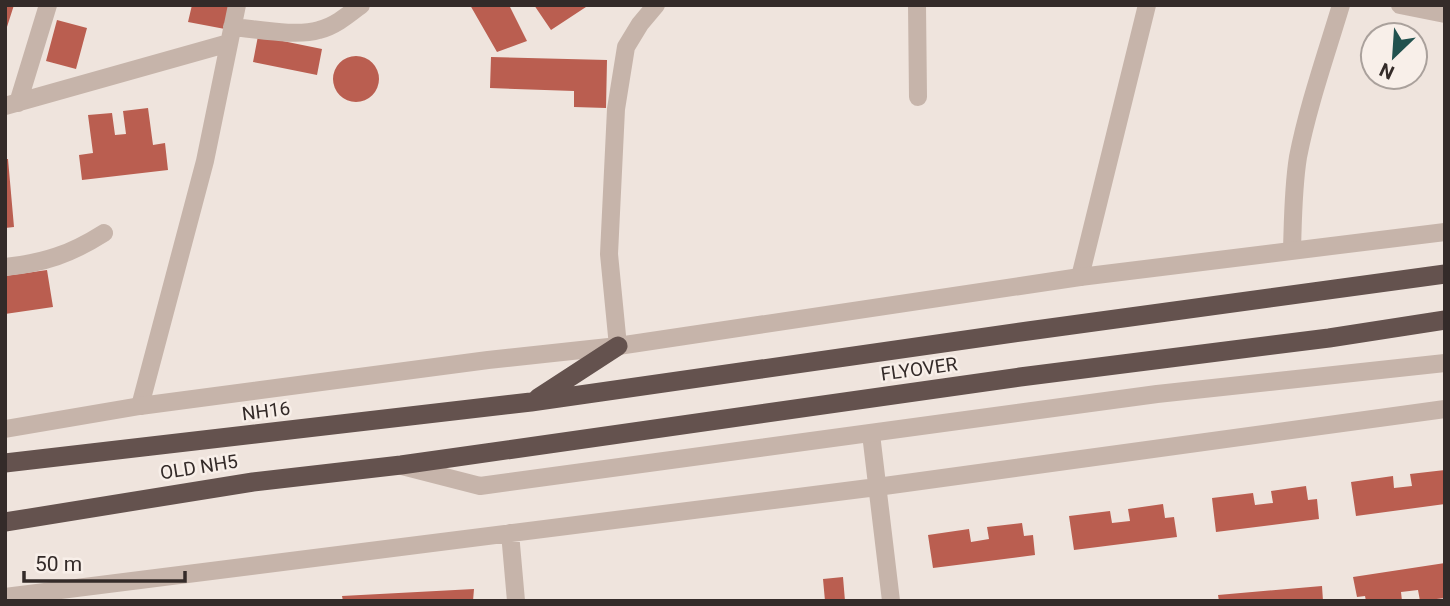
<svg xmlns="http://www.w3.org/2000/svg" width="1450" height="606" viewBox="0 0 1450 606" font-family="Roboto,sans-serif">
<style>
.building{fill:#ba5e50}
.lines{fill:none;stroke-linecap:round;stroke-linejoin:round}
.minor{stroke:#c6b4aa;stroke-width:18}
.tertiary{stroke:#c6b4aa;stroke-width:18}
.trunk{stroke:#64524e;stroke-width:19}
.labels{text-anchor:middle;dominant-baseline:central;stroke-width:5;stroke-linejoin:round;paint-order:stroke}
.street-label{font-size:19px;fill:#342b29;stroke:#f8efe9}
</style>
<rect width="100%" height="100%" fill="#efe4dd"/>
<path class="building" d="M5,5h9l-8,25h-1z
M192,5h37l-4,24 -37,-7z
M470,5h39l18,36 -30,11z
M534,5h55l-38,25z
M57,20l30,8 -11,41 -30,-8z
M258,36l64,13 -5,26 -64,-13z
M333 79a23 23 0 1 1 46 0a23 23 0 1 1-46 0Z
M491,57l116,3 -1,48 -32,-1v-16l-84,-3z
M148,108l5,37 12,-2 3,27 -86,10 -3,-25 14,-2 -5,-38 24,-2 3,22 11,-1 -3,-23z
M5,159h3l6,68 -9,1z
M47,270l6,37 -48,7v-38z
M1445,470v34l-89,12 -5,-34 42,-6 1,12 18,-2 -2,-12z
M1306,486l2,14 9,-1 2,20 -103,13 -4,-34 41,-5 2,12 18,-2 -2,-12z
M1163,504l2,14 9,-1 3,20 -103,13 -5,-34 41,-5 2,12 18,-2 -2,-12z
M1022,523l2,13 9,-1 2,20 -102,13 -5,-33 41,-6 2,13 18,-3 -2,-12z
M1445,563v35l-25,3 -2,-11 -17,2 1,9h-36l-1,-5 -8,1 -4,-20z
M843,577l2,24h-20l-2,-22z
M1322,586l1,15h-104l-1,-6z
M474,589l-1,12h-130l-1,-5z"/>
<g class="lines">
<path class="minor" d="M917,5l1,92
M1400,5l45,9
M232,27c25,2 64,10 87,3 16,-4 29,-15 42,-25
M18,103l30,-98
M5,106l224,-63
M1292,250c1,-31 1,-62 6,-93 10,-51 28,-102 43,-152
M5,267c39,-4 66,-13 99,-34
M1080,277l67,-272
M618,346l-9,-92 7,-145 10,-62 14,-23 16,-19
M140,406l65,-245 32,-156
M871,434l20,167
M510,533l6,68
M5,597l872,-110 568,-78"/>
<path class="tertiary" d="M5,429l135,-23 348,-46 130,-14 462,-69 365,-45
M402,466l78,20 677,-92 288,-31"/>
<path class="trunk" d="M538,398l80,-52
M5,463l526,-61 497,-71 417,-57
M5,522l248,-40 148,-17 619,-88 309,-39 116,-18"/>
</g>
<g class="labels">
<g class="street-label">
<text transform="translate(919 369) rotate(-8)">FLYOVER</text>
<text transform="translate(266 411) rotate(-7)">NH16</text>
<text transform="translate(199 467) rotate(-9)">OLD NH5</text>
</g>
</g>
<rect width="1450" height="606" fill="none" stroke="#342b29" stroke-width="14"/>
<g transform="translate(1394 56) rotate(205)"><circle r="33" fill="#f8efe9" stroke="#aaa19c" stroke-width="2"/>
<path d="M0-5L12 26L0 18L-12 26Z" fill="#22524f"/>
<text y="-10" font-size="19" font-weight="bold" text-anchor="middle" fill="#342b29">N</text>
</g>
<path d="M24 571v10h161v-10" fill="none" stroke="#342b29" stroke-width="3.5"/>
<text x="35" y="571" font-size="21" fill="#342b29" stroke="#f8efe9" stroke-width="5" paint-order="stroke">50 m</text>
</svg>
